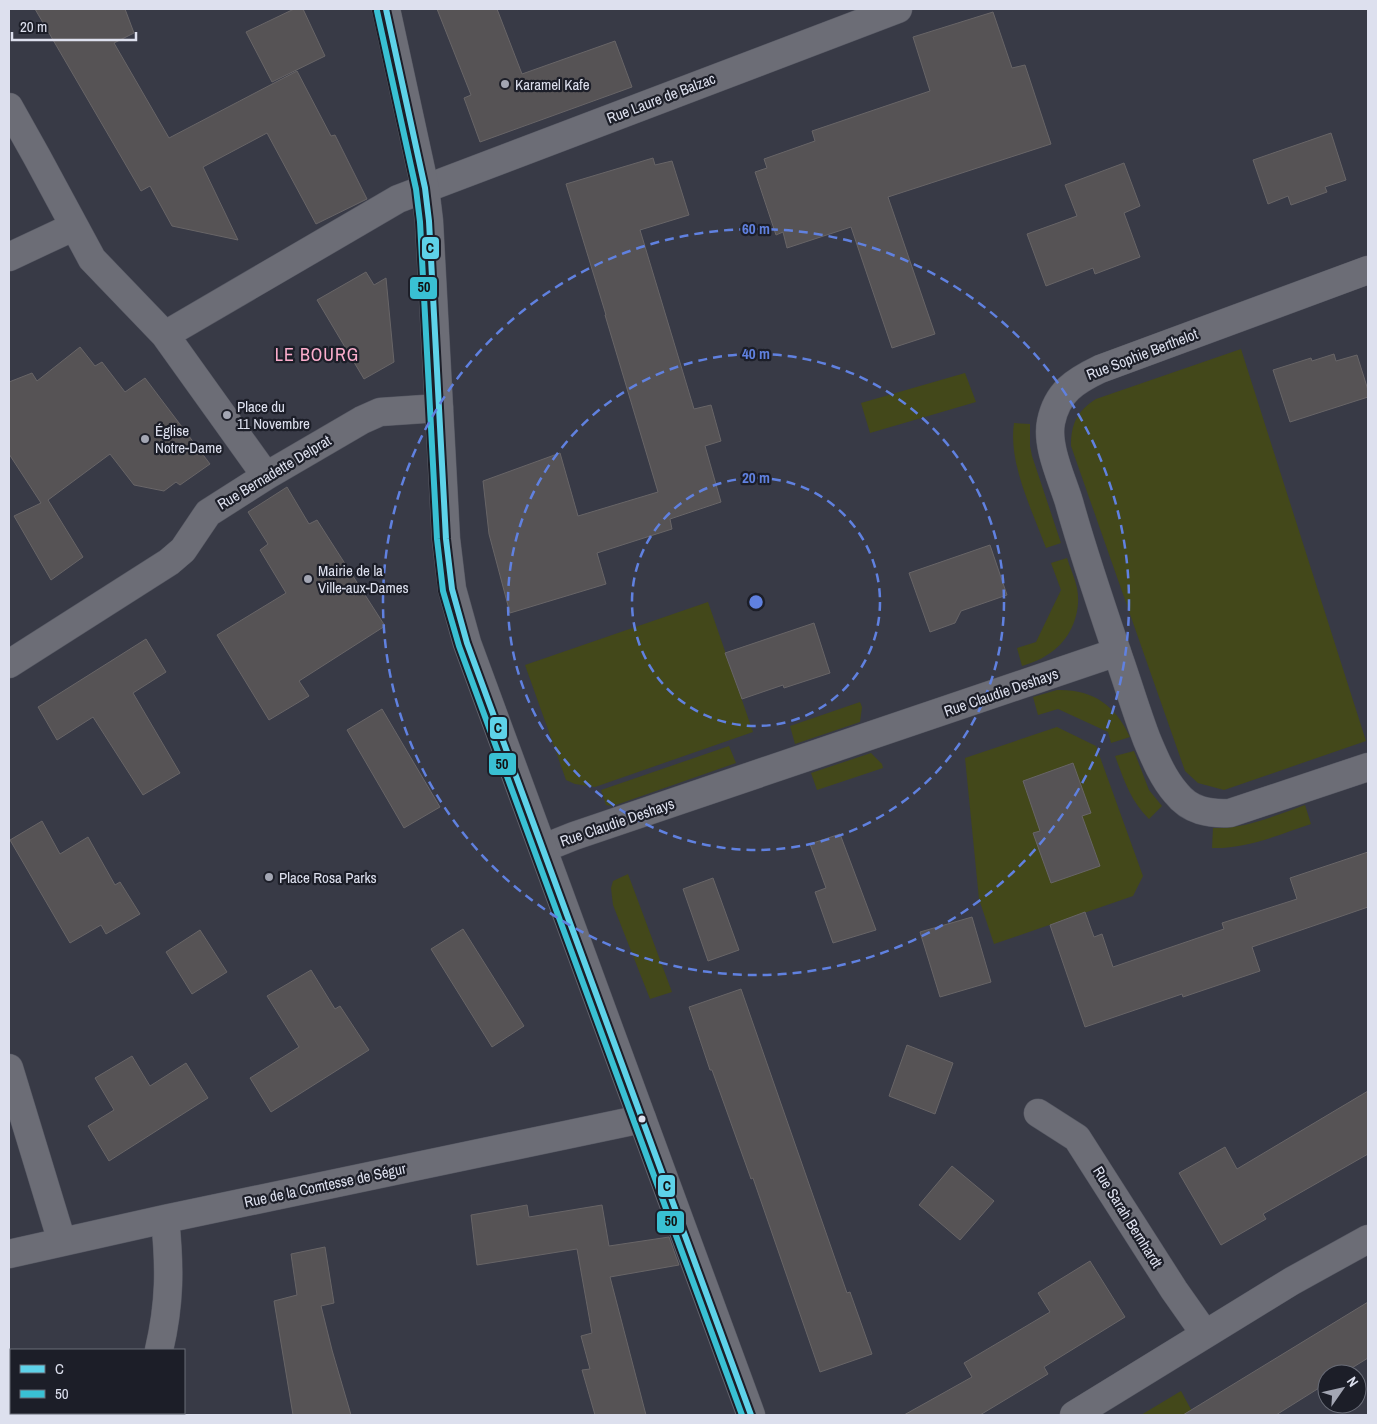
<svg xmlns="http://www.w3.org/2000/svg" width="1377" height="1424" viewBox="0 0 1377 1424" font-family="'Archivo Narrow',sans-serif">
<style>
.green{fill:#43481a}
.building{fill:#565355;stroke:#686567}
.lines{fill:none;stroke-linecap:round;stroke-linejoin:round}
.street-casing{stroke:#565863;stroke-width:29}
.secondary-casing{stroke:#565863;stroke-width:29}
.street{stroke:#6c6d76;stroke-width:28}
.secondary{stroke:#6c6d76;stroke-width:28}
.bus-1-casing{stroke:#1c1e28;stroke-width:10}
.bus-2-casing{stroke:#1c1e28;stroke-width:10}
.bus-1{stroke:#5ed2e9;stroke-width:6}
.bus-2{stroke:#39c0d3;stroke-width:6}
.ring{fill:none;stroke:#6081e0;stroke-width:2.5;stroke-dasharray:9 6}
.poi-dot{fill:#a3a6b3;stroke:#1c1e28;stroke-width:2}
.bus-dot{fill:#dde0ee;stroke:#1c1e28;stroke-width:2}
.labels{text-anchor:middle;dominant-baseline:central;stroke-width:4.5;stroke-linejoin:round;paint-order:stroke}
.poi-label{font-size:15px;fill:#dde0ee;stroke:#1c1e28;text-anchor:start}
.street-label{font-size:15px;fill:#dde0ee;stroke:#1c1e28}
.quarter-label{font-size:18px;letter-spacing:1px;fill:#fdaecd;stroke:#1c1e28}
.centre{fill:#6081e0;stroke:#1c1e28;stroke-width:2.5}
.ring-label{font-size:15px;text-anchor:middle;font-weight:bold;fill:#6081e0;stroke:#1c1e28;stroke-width:4.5;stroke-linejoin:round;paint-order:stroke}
.line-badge{stroke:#1c1e28;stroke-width:2}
.pale-badge-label{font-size:14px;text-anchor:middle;font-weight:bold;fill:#111}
</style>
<rect width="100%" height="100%" fill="#383a46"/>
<path class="green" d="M1241,349l125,392 -142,49 -26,-7 -13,-12 -114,-325c0,-22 6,-35 25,-47z
M965,373l11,29 -106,31 -9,-30z
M1014,423l16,1v22l2,10 29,87 -15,5c-14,-38 -38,-85 -32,-125z
M1067,558c3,10 8,20 10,30 5,25 -7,54 -30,67 -7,5 -16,8 -25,11l-5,-18 19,-6 25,-52 -10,-27z
M708,602l45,130 -158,55 -20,-3 -9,-4 -41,-115z
M1057,690c36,-1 58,15 73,47l-19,6 -3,-11 -50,-23 -20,6 -5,-18z
M860,702l2,5 -2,15 -65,22 -5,-18z
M1057,727l39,19 47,130 -10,20 -139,48 -15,-45 -14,-141z
M729,746l7,17 -123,43 -7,-1 -5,-15z
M1134,751l15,39 13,16 -13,13c-19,-19 -25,-39 -34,-63z
M871,753l11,11 1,4 -66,22 -6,-17z
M1305,805l6,19c-33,11 -65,25 -99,24l1,-20c32,1 61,-12 92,-23z
M628,874l44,118 -22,7 -37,-94 -2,-17 2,-7z
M1181,1391l13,24h-53z"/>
<path class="building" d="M35,9h90l9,24 -20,10 55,95 128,-67 34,65 4,-1 32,64 -51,25 -49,-91 -64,34 35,73 -66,-14 -22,-40 -9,5z
M294,9h9l22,47 -53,26 -26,-50z
M437,9h60l25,65 93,-33 17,46 -152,55 -16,-44 7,-3z
M993,12l19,56 13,-3 26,79 -163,53 47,137 -43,14 -41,-121 -64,21 -4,-16 -7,3 -21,-63 12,-4 -3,-9 51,-18 -3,-10 118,-40 -17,-54z
M1331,133l15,47 -21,7 2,5 -36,13 -3,-9 -20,8 -15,-44z
M653,158l2,7 17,-4 17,54 -49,15 54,179 17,-4 10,36 -16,5 16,56 -51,17 2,10 -75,24 9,31 -96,29 -21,-79 -6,-53 77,-28 18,63 80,-24 -53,-177h1l-40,-131z
M1124,163l16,43 -16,7 16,44 -45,17 -2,-6 -47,18 -19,-52 50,-18 -12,-31z
M366,272l8,13 12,-7 8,84 -30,17 -47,-79z
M80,347l15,19 7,-4 23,30 20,-14 65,86 -30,21 -4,-3 -12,9 -30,-6 -24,-31 -62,46 35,57 -32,23 -37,-64 27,-13 -32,-49v-72l23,-9 5,8z
M1334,354l2,7 21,-6 11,35v7l-78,25 -17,-52 38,-12 1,3z
M287,487l22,37 8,-4 68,106 -86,55 10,15 -40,24 -52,-85 69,-42 -26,-43 8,-6 -20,-32z
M990,545l17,50 -46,16 -6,12 -25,9 -21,-59z
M814,623l16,50 -46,15 -1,-3 -41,14 -17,-46z
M146,639l20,33 -33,21 47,80 -37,22 -50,-78 -36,23 -19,-33z
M382,709l58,98 -36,21 -57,-98z
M1073,763l18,50 -9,3 18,50 -49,17 -18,-50 7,-2 -17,-50z
M42,821l18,33 28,-17 27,48 5,-3 20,32 -34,20 -5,-9 -31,18 -60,-103z
M840,834l36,96 -43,13 -18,-51 11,-4 -16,-44z
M1368,852v55l-116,40 8,24 -77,26 -1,-3 -97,33 -35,-102 35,-13 9,25 8,-3 11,33 111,-38 -2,-6 75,-24 -7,-21z
M713,878l26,72 -31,11 -25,-72z
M972,917l19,65 -51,15 -20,-65z
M463,929l61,97 -32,21 -61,-98z
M200,930l27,42 -35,22 -26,-42z
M311,970l24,39 5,-3 29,44 -98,62 -21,-34 49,-31 -32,-51z
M741,989l106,304 3,-1 22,62 -52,18 -67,-194 -2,1 -39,-109h-2l-21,-63z
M907,1045l46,18 -18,51 -46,-18z
M132,1056l18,30 36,-23 22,35 -99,63 -21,-35 26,-16 -19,-32z
M1368,1091v63l-105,60 3,5 -45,26 -42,-72 46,-26 12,22z
M952,1166l42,35 -34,39 -41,-35z
M527,1205l2,12 73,-12 7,41 60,-9 10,28 -69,12 36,138h-51l-13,-45 8,-1 -9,-33 11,-3 -15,-84 -100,16 -6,-50z
M325,1247l9,56 -13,3 11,44 19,65h-58l-19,-114 23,-6 -6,-41z
M1090,1261l35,56 -81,50 4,7 -68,41h-76l68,-38 -8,-14 86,-51 -12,-19z
M1368,1302v56l-26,16h-15v9l-51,32h-93z"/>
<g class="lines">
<defs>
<path id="street" d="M9,107l28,50 55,102 73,76 101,141
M9,257l64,-30
M1368,270l-268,99c-25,12 -43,23 -49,53 -5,24 11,57 18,80 15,54 33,106 51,159 9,26 17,53 27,79 8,19 16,38 29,53 14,18 33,21 54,20l138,-46
M165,335l233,-136 500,-190
M9,664l160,-102 14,-12 25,-37 58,-37 96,-56 18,-8 59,-4
M544,848l30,-12 543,-184
M9,1068l53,174
M1038,1113l39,25 97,152 31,44
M9,1254l156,-35 477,-100
M159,1350c11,-47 11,-83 6,-131
M145,1415l1,-2
M1074,1415l218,-134 76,-42"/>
<path id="secondary" d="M386,9l39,179 4,33 17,318 6,50 15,54 284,772"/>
</defs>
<use href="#street" class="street-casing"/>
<use href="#secondary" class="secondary-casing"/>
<use href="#street" class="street"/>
<use href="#secondary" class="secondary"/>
<defs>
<path id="bus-1" d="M386,9l39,179 4,33 17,318 6,50 15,54 284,772"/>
<path id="bus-2" d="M377,11l39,178 4,33 17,317 6,52 16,55 283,769"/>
</defs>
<use href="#bus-1" class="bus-1-casing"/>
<use href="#bus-2" class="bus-2-casing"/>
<use href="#bus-1" class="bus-1"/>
<use href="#bus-2" class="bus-2"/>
</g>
<g class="ring">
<circle cx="756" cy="602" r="124"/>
<circle cx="756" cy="602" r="248"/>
<circle cx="756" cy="602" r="373"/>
</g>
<g class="poi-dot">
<circle cx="505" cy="84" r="5"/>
<circle cx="227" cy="415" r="5"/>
<circle cx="145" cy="439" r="5"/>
<circle cx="308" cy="579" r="5"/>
<circle cx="269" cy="877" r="5"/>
</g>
<circle class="bus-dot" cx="642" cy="1119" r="4.5"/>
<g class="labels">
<g class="poi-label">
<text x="515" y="84">Karamel Kafe</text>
<text x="237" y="406">Place du<tspan x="237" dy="17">11 Novembre</tspan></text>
<text x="155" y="430">Église<tspan x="155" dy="17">Notre-Dame</tspan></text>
<text x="318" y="570">Mairie de la<tspan x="318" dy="17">Ville-aux-Dames</tspan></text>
<text x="279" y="877">Place Rosa Parks</text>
</g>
<g class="street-label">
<text transform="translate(661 98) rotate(-21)">Rue Laure de Balzac</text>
<text transform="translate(1142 354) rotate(-21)">Rue Sophie Berthelot</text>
<text transform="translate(274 472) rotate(-31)">Rue Bernadette Delprat</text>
<text transform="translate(1001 692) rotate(-19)">Rue Claudie Deshays</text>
<text transform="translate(617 822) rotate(-19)">Rue Claudie Deshays</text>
<text transform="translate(325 1185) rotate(-12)">Rue de la Comtesse de Ségur</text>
<text transform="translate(1128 1217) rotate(58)">Rue Sarah Bernhardt</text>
</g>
<g class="quarter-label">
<text x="317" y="354">LE BOURG</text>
</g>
</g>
<circle cx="756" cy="602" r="8" class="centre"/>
<g class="ring-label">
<text x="756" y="234">60 m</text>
<text x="756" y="359">40 m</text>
<text x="756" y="483">20 m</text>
</g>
<g class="line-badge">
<rect x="421" y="236" width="19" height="24" rx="5" fill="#5ed2e9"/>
<rect x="409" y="276" width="29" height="24" rx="5" fill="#39c0d3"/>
<rect x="489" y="716" width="19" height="24" rx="5" fill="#5ed2e9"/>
<rect x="488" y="752" width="29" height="24" rx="5" fill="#39c0d3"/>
<rect x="657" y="1174" width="19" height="24" rx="5" fill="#5ed2e9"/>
<rect x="656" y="1210" width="29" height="24" rx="5" fill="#39c0d3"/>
</g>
<g class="pale-badge-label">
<text x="430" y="253">C</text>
<text x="424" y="292">50</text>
<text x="498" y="733">C</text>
<text x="502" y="769">50</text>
<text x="667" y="1191">C</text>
<text x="671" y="1226">50</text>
</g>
<rect width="1377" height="1424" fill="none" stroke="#dde0ee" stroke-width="20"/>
<rect x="10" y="1349" width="175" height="65" fill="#1c1e28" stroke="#696c77"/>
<rect x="20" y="1365" width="25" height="8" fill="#5ed2e9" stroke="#696c77"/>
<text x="55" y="1374" font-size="15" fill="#dde0ee">C</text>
<rect x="20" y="1390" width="25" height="8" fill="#39c0d3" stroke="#696c77"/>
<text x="55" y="1399" font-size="15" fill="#dde0ee">50</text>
<g transform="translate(1342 1389) rotate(56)"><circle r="24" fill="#1c1e28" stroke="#696c77"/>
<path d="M0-4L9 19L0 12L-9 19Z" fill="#a3a6b3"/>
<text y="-8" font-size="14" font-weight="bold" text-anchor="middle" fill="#dde0ee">N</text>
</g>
<path d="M12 32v8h124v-8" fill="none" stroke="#dde0ee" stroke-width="2.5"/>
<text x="20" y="32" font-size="15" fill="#dde0ee" stroke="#1c1e28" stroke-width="4" paint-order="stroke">20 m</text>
</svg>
